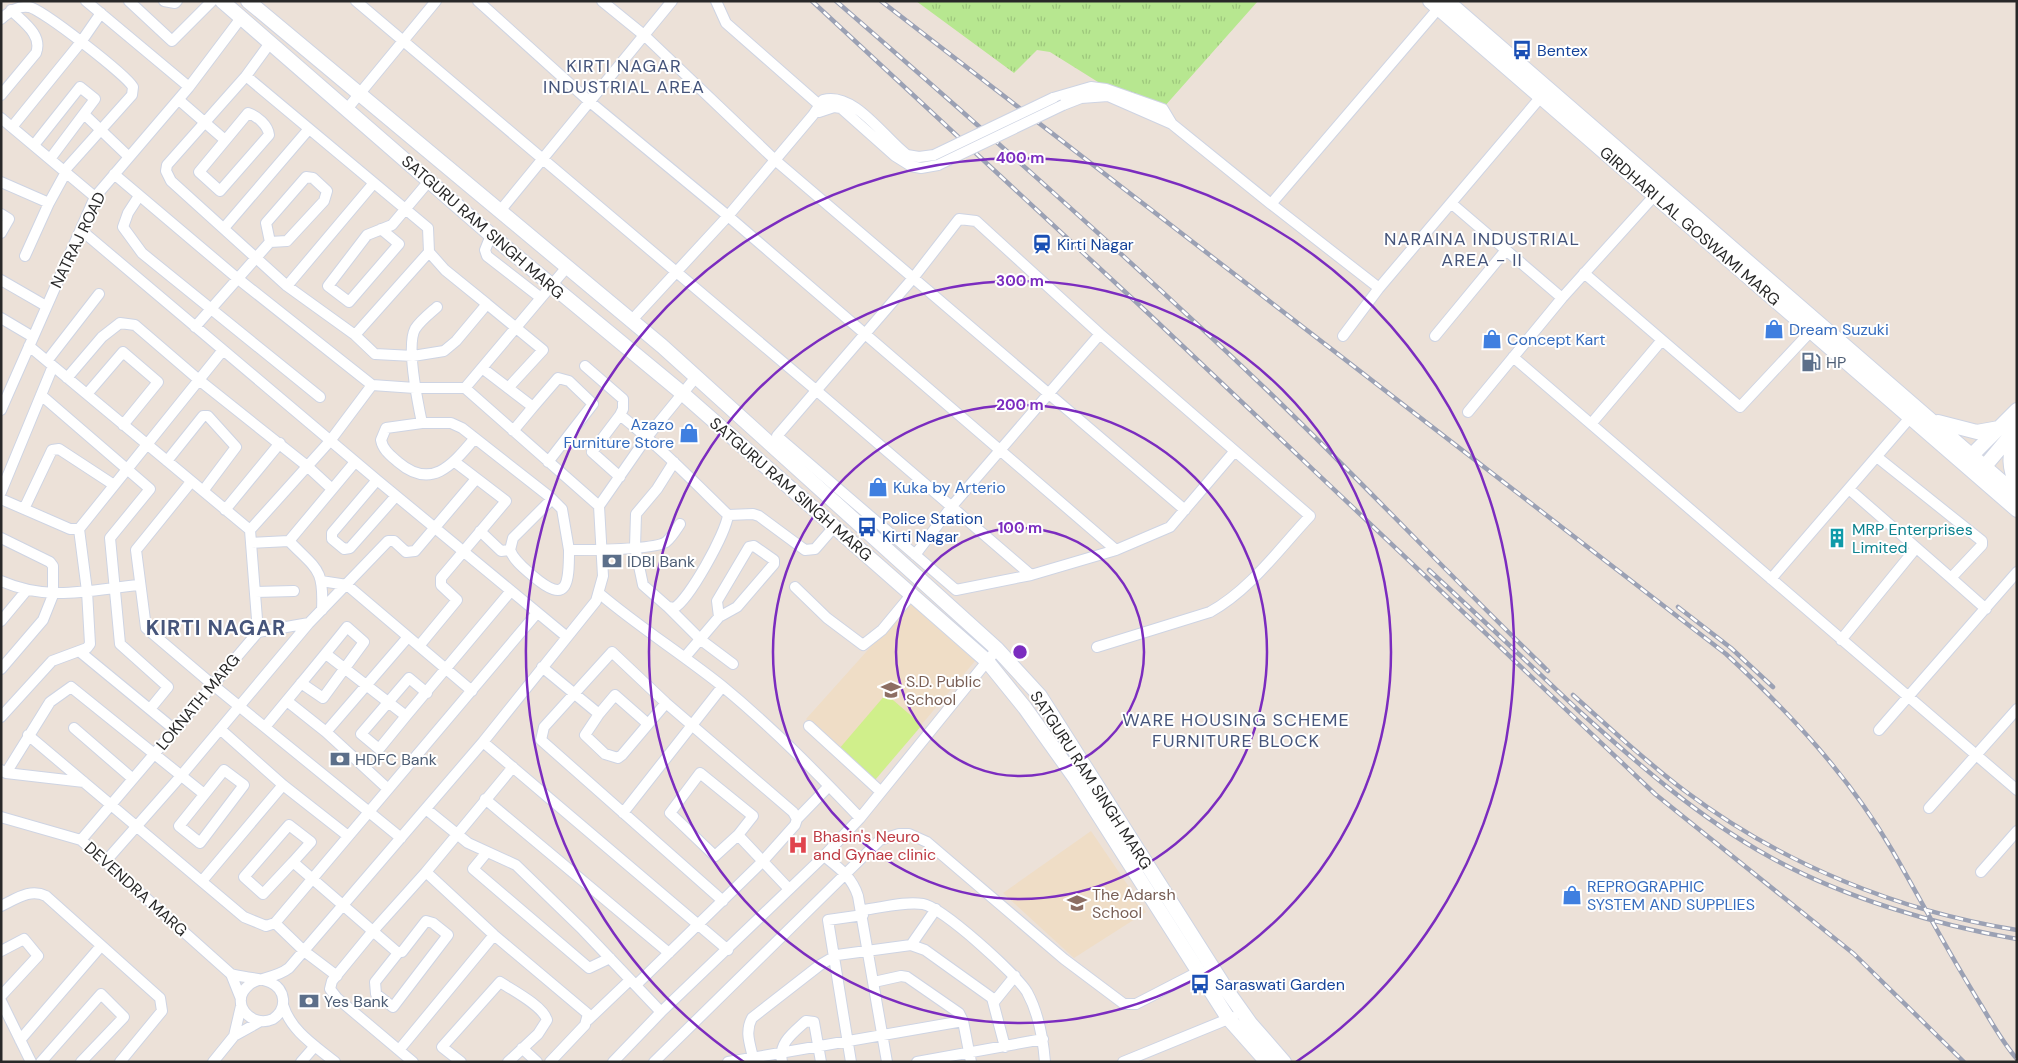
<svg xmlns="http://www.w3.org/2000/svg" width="2018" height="1063" viewBox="0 0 2018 1063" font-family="'DM Sans',sans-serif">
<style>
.education{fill:#efddc6}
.park{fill:url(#park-tufts)}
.pitch{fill:#d0ef8b}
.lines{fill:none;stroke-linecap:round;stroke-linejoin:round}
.street-casing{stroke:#ced4e3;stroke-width:12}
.secondary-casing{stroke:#ced4e3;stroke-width:16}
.street{stroke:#fff;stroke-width:10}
.secondary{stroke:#fff;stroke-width:14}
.rail-casing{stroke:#9ba1b4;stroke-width:4.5}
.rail{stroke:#fff;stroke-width:2.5;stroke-dasharray:8;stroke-linecap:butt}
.street-bridge-casing{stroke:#ced4e3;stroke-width:12;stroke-linecap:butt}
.street-bridge{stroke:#fff;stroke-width:10}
.ring{fill:none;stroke:#7b2cbf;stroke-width:2.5}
.labels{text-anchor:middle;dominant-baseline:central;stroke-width:4;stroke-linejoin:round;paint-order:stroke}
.transit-label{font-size:16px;fill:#164399;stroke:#fff;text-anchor:start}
.street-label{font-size:16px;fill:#282828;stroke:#fff}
.shop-label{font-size:16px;fill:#366cbe;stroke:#fff;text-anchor:start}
.service-label{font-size:16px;fill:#4e5e75;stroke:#fff;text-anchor:start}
.culture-label{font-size:16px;fill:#0d838f;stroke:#fff;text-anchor:start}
.education-label{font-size:16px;fill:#785e54;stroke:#fff;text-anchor:start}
.health-label{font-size:16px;fill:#be3a42;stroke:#fff;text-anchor:start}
.neighbourhood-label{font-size:18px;letter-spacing:1px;fill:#46557b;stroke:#fff}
.district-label{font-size:21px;font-weight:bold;letter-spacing:1px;fill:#46557b;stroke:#fff}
.centre{fill:#7b2cbf;stroke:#fff;stroke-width:2.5}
.ring-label{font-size:15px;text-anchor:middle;font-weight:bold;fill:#7b2cbf;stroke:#fff;stroke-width:4;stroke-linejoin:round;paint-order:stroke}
</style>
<defs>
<pattern id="park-tufts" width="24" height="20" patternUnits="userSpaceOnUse" patternTransform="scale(1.25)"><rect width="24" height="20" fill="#b7e790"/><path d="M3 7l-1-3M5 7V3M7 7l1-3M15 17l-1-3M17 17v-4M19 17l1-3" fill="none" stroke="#9dc67c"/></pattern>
</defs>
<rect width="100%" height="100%" fill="#ece1d8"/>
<path class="education" d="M910,603l65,58 -100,119 -69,-61z
M1091,831l55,81 -72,46 -71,-65z"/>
<path class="park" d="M916,1h342l-94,106 -66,-25 -48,-30 -13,-2 -23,23z"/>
<path class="pitch" d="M886,694l36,31 -47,55 -36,-31z"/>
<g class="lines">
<defs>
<path id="street" d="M86,1l103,86
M129,1l43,40 40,-40
M164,1l11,2 2,-2
M356,1l461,390 214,184
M478,1l112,101 138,114 388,334
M602,1l43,35 130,124 410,350
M716,1l10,22 99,87
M1,19c8,-7 17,-14 28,-12 13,2 97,68 104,80l-1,8 -68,76
M270,43l-24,33 -79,89 -1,6 5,10 116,105 68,49 20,19 38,2 31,-5 12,-10 31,-37 -42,-34 -16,-18
M246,76l182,152 1,24 -74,83
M1,95l35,-42c7,-18 -13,-31 -25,-43
M1053,98l38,-11 15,2 57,20 9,15 99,80 172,-201
M179,100l46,40
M1063,105l18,-7 27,-2 64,28
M347,109l89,-108
M819,112l15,-5 7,1 54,48 16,10 10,2 17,-3
M248,113c9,3 20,12 21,22l-49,56 -21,-19z
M84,114l45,43
M1,118l94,79
M12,127l69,-85 20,-29
M34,145l46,-58 15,12 -45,60
M114,174l123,104 135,107
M1,182l48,21
M139,196l-11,17 -5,14 19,26 178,144
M1451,203l94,-111
M1271,204l108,84 -36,48
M500,211l172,-210
M1,214l8,5 -8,14
M224,228l84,-98
M381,229l18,15 -50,58 -21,-16 39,-51 25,-10 37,-44
M81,230l296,250 190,157
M491,235l-6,15 2,6 54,42
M25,256l24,-53 17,-31
M1584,273l156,134 71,-76
M1,280l45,26
M287,286l86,-102
M1379,288l72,-85 111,95 -94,114
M1562,298l93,-103
M487,304l56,46 -35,38
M437,307c-8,7 -17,14 -22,22 -9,17 3,75 7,94h29l11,5 88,69 12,12 7,41c18,0 84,0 97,-8 6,-5 10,-12 14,-18
M1,318l32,19
M631,321l97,-105 85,-101 10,-15c31,-9 61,38 84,55l12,2 15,-2
M195,327l75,-85 17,-1 37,-40 3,-10 -14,-13 -7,-1 -40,46 4,19
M1435,336l71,-86
M29,346l221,184 8,102 -177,208
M1513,357l504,433
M47,361l52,-67
M585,366l38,33v10l-3,6c39,31 73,66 108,100 -2,18 -39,85 -54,93l-6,-1 -25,-22 -8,-38 1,-33 21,-25 17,-27
M482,368l51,39 25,-29 11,3 24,23 -45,58
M67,378l35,-41 18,-14 15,2 64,55 108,86 25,23
M465,388l102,-121
M87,394l36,-42 35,30 -35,43
M41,395l109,94 -40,49 10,106 48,43 -18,22
M1,410l94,-213 94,-110 52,-69
M422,423l-36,5 -5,12c2,10 9,15 17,22 34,29 55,2 77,-24
M1591,424l71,-84
M513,431l20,-24
M167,461l36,-45h5l28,31 -33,44
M620,477l-28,-25 28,-37
M377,480l-45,53v6l12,10 6,-1 46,-52
M191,482l-55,68 10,78 67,57 188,153
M1849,489l102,89 31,-33v-4l-105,-84
M1,492l52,-126
M1,499l69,30h9l144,-179
M552,499l-39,39 -3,12c4,11 15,19 23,26 35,30 36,7 36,-26
M24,509l28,-59 7,-1 55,36
M225,510l55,-67
M728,515l25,-1 6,2 46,34 10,-1 19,-22
M250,530l80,-89 42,-56 43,3h50l134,118
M480,531l21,20 9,-1
M1,538l49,24 3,4v29l-10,25 -42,49
M251,543l38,-2
M915,555l37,-49 148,-172
M1951,578l35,31
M1771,579l143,-166
M1,581c48,21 88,9 138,4
M321,581l26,4 125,106
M795,587l32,31 36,27 19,-15 29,-35
M255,592l39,-1
M600,594c39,33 82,60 122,92 50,41 94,86 138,132
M668,607l33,33 32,24
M322,610c2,-42 -5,-40 -33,-69l66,-79
M1,621l25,-30
M258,632l51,-9 79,-82h6l12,11 9,-1 61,-72
M1841,640l75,-92
M419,646l38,-46 -16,-15v-7l65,-77 -51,-39
M1097,647l113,-35c40,-22 69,-63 100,-96l-210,-182 -124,-113 -17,-2 -45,58 -137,159 179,154 75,-15 85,-25 54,-23 64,-75
M79,651l96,79
M326,654l80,62 104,-124
M685,657l34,-40 18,-10 37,-43v-4l-20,-14 -5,1 -32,54 2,16
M542,667l57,47
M287,701l39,31 62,57
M406,716l-27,33 -18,-15 48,-56 18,15
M1,717l51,-56 35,-13 3,-4 -3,-53 -8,-62
M648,724l-33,-29 -16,19 -14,21 20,19 13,4 4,-3 44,-52
M809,726l72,66
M265,727c27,-33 55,-66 82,-100l17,15 -41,56 -22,-15
M74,728l59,51
M220,729l63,56 65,51
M1879,730l138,-158
M326,732l82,-95
M28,735l216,182 22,9 9,-3 262,-310
M483,742l245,208
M513,767l-87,105 68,63 94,79 -3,11 -35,37
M1,770l5,3 44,-71 21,-15 133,107
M224,770l20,15 -44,58 -21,-17z
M6,773l78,9
M700,773l53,43 -15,19 -23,21 -45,-43z
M485,799l184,154
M1929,808l88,-99
M426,809l42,34 48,22 67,65 78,82
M623,813l99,-126
M1,817l80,23 150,134c17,6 49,1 52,25 1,8 -3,15 -10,20 -22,10 -45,-17 -24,-34 9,-8 26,-6 40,-17l194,-226 113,-141 7,-25 -4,-70 48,-69 49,-60
M797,819l32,-33
M738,835l51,54
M487,852l-14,17 116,99 21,-10
M824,856c15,12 28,21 34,40l29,166
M105,862l75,-85 129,-154
M293,862l-30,32 -19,-17 45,-52 22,17 -18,20 104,90h5l24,-31 7,2 15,12 -55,72 -17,-13 -1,-12 23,-29
M1981,872l36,-41
M202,881l81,-96
M1,906c15,-7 29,-18 45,-10l114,102 2,13 -42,51
M862,910c19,-2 42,-9 61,-6 19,3 93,70 104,88 12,22 16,45 18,70
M275,923l29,28 33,25
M911,945l25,-36
M1,951l23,-12 14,17 -37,40
M231,974l10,25
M874,982l27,-6 6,1 52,36 4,8 8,41
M636,985l127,-124 32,-36 2,-6 -4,-7 -127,-109 -54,-51 -68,75 -3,13 182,161
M1,1001l30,61
M994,1002l21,-26
M283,1005c8,26 31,40 52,57
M588,1020l42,-40
M234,1036l7,-30
M20,1040l81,-94
M522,1048l15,14
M399,1050l95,-115
M41,1062l60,-68 23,23 -43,45
M213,1062l21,-26 25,-14
M301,1062l14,-16
M413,1062l-76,-64 -7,-9 2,-8 41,-50 53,-59
M461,1062l-19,-15 58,-65c12,8 43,24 47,38l-9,14 -30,28
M613,1062l48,-50 163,-156 36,-38 137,-169
M654,1062l226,-222 19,-6h10l18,8 137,117 60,45h12l62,-32
M728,1062l235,-41
M754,1062c-3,-16 -10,-29 -2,-44l68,-53 17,-10 74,-10 14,5 67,48 13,49
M782,1062c-4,-19 11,-29 24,-41l8,1 7,40
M851,1062l-23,-142 35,-5
M917,1062l126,-23
M1123,1062l110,-45"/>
<path id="secondary" d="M222,1l269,234 191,158 305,268 38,47 50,70 153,240 39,44
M248,1l414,345 335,303 43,47 188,296 22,31 34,39
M1430,1l587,509
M1447,1l570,494
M1938,422l39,10 22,-4
M2016,435c-8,21 -7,32 1,52
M1966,461l51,-51
M1980,472l37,-44"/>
</defs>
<use href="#street" class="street-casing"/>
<use href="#secondary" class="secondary-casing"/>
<use href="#street" class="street"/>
<use href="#secondary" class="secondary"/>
<defs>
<path id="rail" d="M812,1l338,314 505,479 199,160 110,108
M836,1c147,128 293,257 434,392 94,91 184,187 278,278
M881,1l845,653c64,59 122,121 166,196 30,52 57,104 89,155 11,18 22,38 36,54
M1429,570c50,46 99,93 149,140 60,54 121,108 192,147 72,40 166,68 247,82
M1678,607l53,41 42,39
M1573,695c37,33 73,67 112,96 97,73 213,120 332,139"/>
</defs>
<use href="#rail" class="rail-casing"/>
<use href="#rail" class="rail"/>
<defs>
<path id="street-bridge" d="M934,155l119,-57
M938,165l125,-60"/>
</defs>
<use href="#street-bridge" class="street-bridge-casing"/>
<use href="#street-bridge" class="street-bridge"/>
</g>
<g class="ring">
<circle cx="1020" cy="652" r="124"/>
<circle cx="1020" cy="652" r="247"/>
<circle cx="1020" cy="652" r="371"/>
<path d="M744 1062A494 494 0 1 1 1296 1062"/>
</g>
<defs>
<symbol id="bus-bare" viewBox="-9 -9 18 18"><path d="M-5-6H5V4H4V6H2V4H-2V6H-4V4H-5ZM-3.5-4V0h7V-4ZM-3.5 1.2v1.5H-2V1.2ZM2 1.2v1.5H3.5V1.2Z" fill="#1a4fb4" stroke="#fff" stroke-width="2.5" paint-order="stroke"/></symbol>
<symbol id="station-bare" viewBox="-9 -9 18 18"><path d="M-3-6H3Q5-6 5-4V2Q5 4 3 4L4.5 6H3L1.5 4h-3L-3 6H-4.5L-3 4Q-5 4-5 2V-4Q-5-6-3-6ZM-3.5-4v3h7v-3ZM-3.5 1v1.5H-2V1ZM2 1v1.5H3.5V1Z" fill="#1a4fb4" stroke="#fff" stroke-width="2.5" paint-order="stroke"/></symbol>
<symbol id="shop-bare" viewBox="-9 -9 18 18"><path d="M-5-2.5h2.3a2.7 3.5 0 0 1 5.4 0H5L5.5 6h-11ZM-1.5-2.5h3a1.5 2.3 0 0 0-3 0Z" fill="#3f7fe0" stroke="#fff" stroke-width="2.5" paint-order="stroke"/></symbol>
<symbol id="fuel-bare" viewBox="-9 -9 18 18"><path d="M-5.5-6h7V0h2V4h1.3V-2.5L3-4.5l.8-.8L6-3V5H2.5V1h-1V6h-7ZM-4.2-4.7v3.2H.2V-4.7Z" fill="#5c6f8a" stroke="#fff" stroke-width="2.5" paint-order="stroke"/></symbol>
<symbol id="building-bare" viewBox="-9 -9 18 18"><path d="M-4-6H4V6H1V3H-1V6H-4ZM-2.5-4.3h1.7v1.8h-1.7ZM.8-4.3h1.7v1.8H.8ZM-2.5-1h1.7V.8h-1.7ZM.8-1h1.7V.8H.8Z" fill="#0f9aa8" stroke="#fff" stroke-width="2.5" paint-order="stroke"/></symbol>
<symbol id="bank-bare" viewBox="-9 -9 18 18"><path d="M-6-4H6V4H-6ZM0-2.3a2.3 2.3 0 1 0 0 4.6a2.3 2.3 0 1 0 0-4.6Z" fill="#5c6f8a" stroke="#fff" stroke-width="2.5" paint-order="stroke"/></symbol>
<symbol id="school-bare" viewBox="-9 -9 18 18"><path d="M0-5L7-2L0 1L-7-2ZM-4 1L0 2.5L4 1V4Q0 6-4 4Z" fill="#8d6e63" stroke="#fff" stroke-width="2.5" paint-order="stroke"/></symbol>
<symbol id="hospital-bare" viewBox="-9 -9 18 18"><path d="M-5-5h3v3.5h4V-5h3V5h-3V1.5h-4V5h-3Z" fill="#e0444e" stroke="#fff" stroke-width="2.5" paint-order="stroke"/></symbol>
</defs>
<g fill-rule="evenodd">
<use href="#bus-bare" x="1508" y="36" width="28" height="28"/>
<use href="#station-bare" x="1028" y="230" width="28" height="28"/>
<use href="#shop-bare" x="1760" y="315" width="28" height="28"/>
<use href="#shop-bare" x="1478" y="325" width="28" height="28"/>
<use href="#fuel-bare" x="1797" y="348" width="28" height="28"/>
<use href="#shop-bare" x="675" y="419" width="28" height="28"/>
<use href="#shop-bare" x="864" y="473" width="28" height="28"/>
<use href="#bus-bare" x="853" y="513" width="28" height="28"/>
<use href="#building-bare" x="1823" y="524" width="28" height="28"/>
<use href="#bank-bare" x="598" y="547" width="28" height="28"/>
<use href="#school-bare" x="877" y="676" width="28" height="28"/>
<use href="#bank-bare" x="326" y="745" width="28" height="28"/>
<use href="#hospital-bare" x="784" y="831" width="28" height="28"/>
<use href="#shop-bare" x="1558" y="881" width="28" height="28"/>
<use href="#school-bare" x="1063" y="889" width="28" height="28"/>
<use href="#bus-bare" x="1186" y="970" width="28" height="28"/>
<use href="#bank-bare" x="295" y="987" width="28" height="28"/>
</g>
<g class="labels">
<g class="transit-label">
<text x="1537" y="50">Bentex</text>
<text x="1057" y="244">Kirti Nagar</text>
<text x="882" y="518">Police Station<tspan x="882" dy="18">Kirti Nagar</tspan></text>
<text x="1215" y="984">Saraswati Garden</text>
</g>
<g class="street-label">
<text transform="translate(1690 226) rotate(41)">GIRDHARI LAL GOSWAMI MARG</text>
<text transform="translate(483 227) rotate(41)">SATGURU RAM SINGH MARG</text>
<text transform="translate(78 240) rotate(-64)">NATRAJ ROAD</text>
<text transform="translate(791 489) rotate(41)">SATGURU RAM SINGH MARG</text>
<text transform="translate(198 702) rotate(-50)">LOKNATH MARG</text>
<text transform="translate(1091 780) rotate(57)">SATGURU RAM SINGH MARG</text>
<text transform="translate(136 889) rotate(42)">DEVENDRA MARG</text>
</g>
<g class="shop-label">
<text x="1789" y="329">Dream Suzuki</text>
<text x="1507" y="339">Concept Kart</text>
<text x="674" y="424" text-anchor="end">Azazo<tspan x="674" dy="18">Furniture Store</tspan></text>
<text x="893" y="487">Kuka by Arterio</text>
<text x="1587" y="886">REPROGRAPHIC<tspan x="1587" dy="18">SYSTEM AND SUPPLIES</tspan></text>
</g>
<g class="service-label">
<text x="1826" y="362">HP</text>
<text x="627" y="561">IDBI Bank</text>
<text x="355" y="759">HDFC Bank</text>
<text x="324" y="1001">Yes Bank</text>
</g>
<g class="culture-label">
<text x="1852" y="529">MRP Enterprises<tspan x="1852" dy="18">Limited</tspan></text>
</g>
<g class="education-label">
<text x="906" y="681">S.D. Public<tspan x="906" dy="18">School</tspan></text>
<text x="1092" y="894">The Adarsh<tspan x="1092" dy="18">School</tspan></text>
</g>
<g class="health-label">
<text x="813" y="836">Bhasin's Neuro<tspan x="813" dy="18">and Gynae clinic</tspan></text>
</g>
<g class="neighbourhood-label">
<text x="624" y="66">KIRTI NAGAR<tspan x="624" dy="21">INDUSTRIAL AREA</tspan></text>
<text x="1482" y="239">NARAINA INDUSTRIAL<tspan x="1482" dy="21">AREA - II</tspan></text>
<text x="1236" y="720">WARE HOUSING SCHEME<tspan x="1236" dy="21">FURNITURE BLOCK</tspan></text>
</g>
<g class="district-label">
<text x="216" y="628">KIRTI NAGAR</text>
</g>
</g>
<circle cx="1020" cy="652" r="8" class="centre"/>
<g class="ring-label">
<text x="1020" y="163">400 m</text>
<text x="1020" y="286">300 m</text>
<text x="1020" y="410">200 m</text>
<text x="1020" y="533">100 m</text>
</g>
<rect width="2018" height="1063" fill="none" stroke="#282828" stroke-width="5"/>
</svg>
